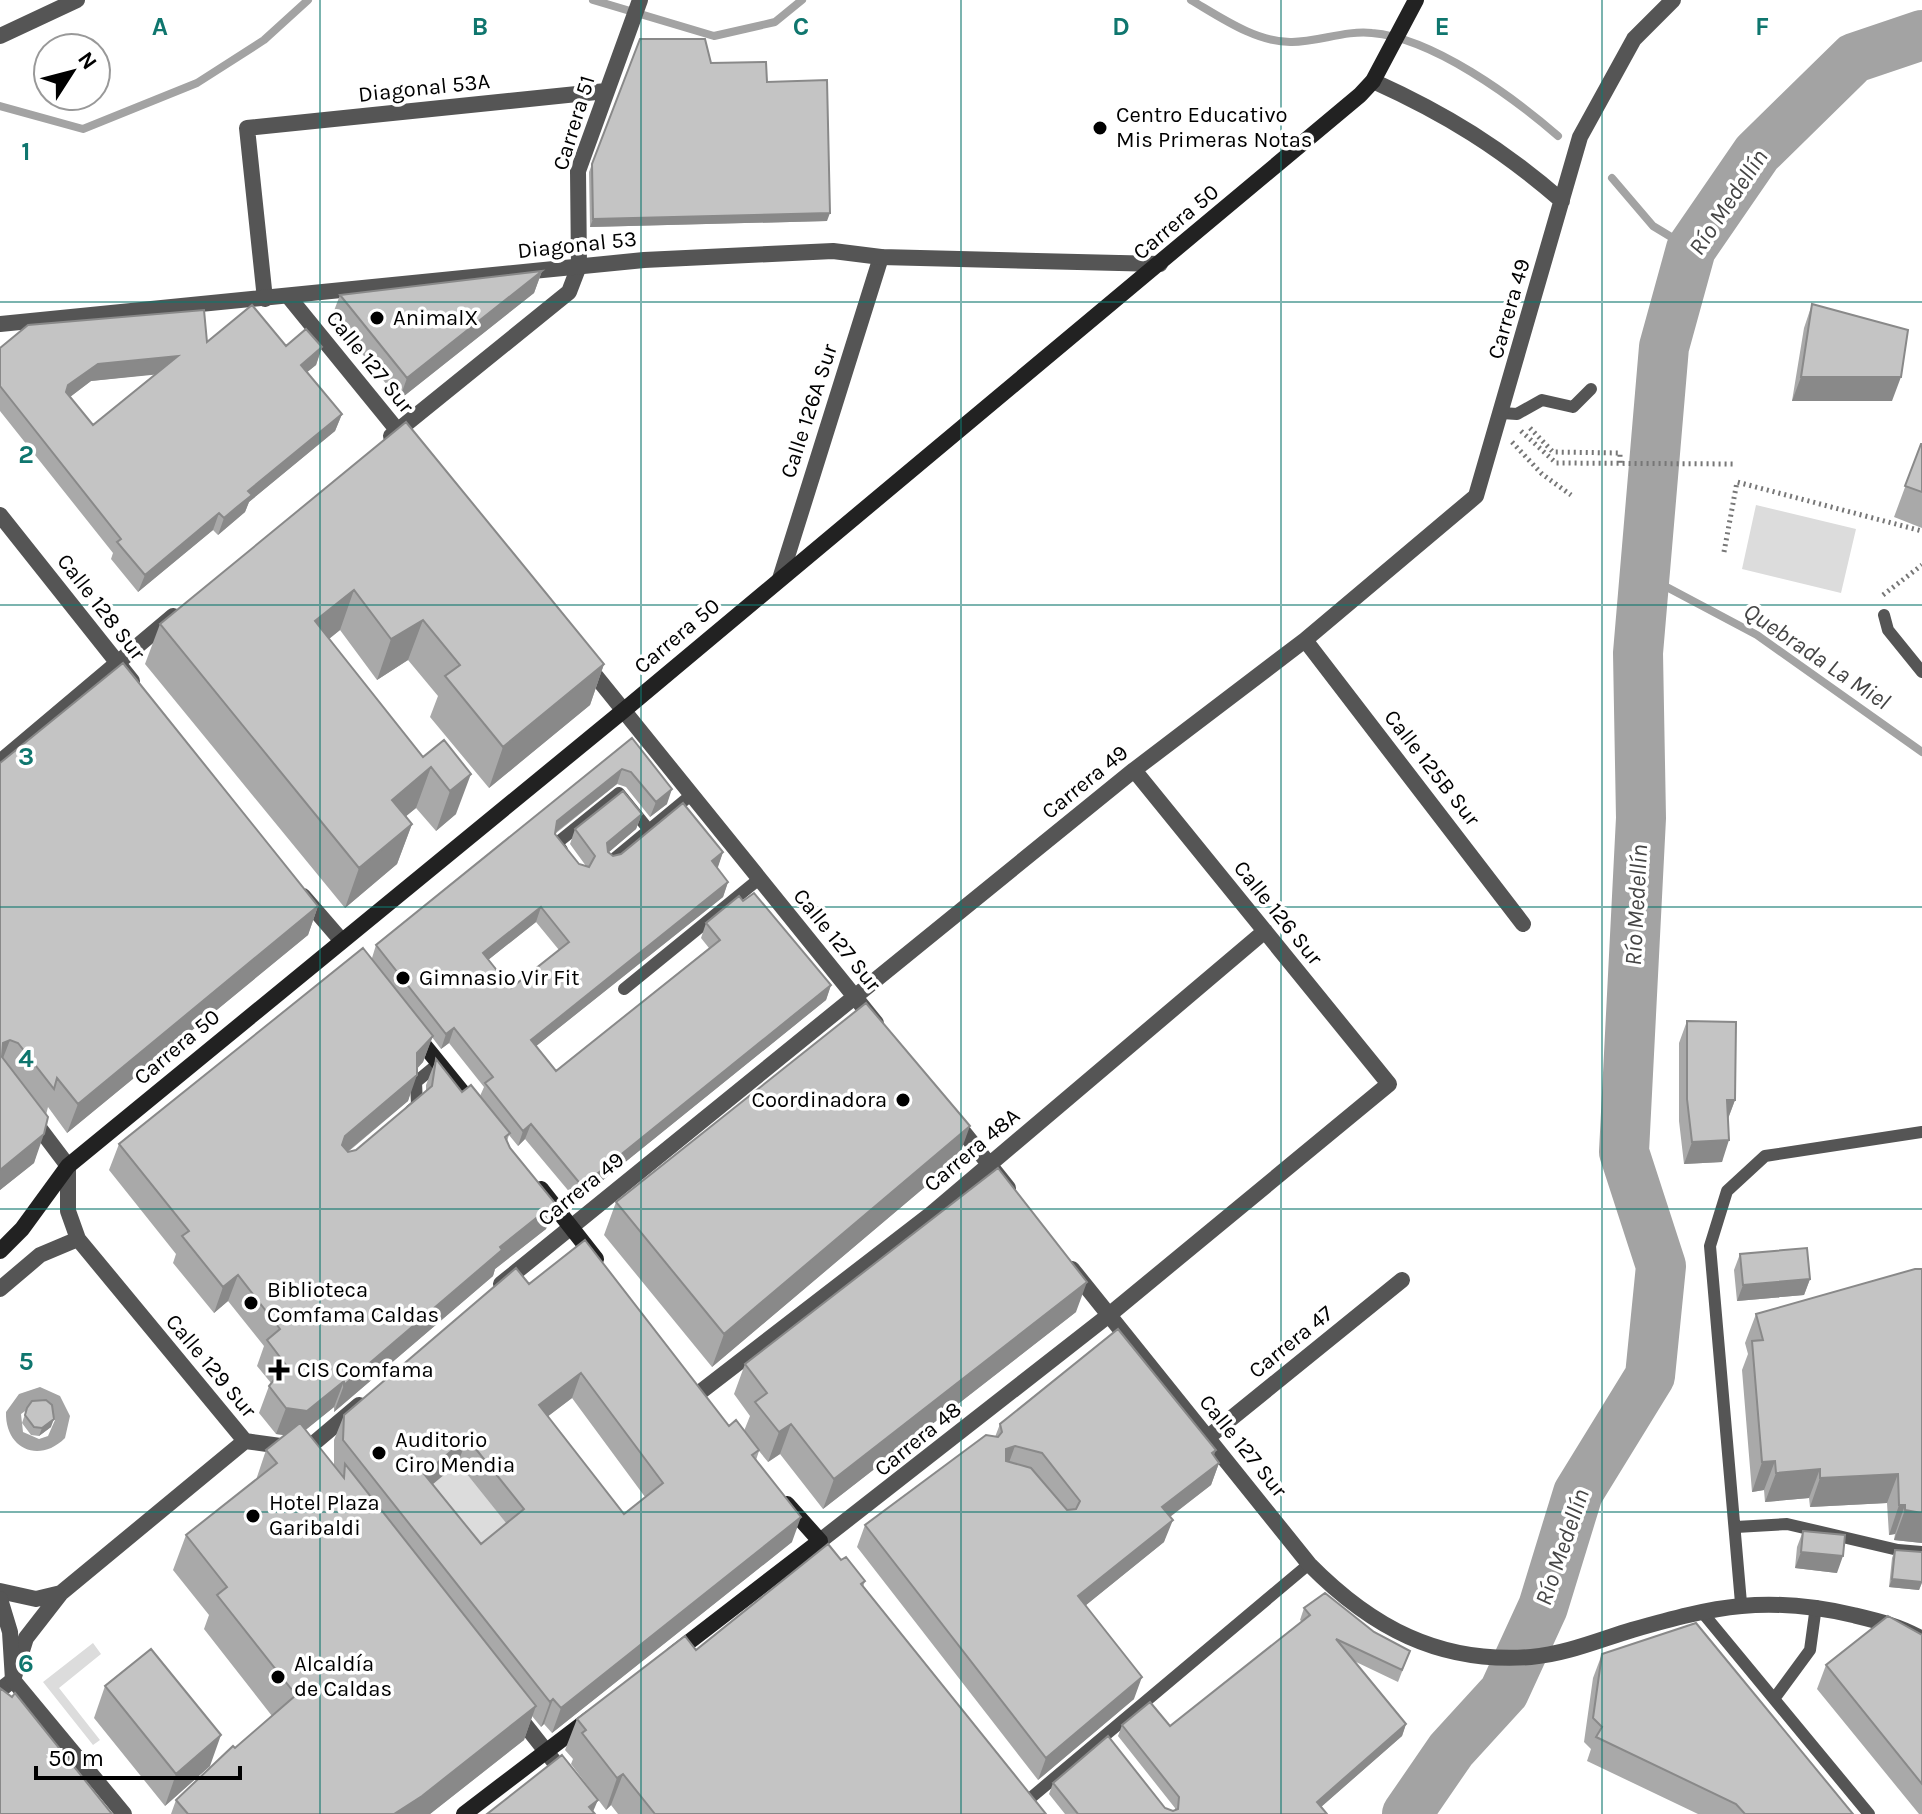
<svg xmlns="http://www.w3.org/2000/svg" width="1922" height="1814" viewBox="0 0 1922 1814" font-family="Karla,sans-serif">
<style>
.green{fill:#dcdcdc}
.water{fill:#a3a3a3;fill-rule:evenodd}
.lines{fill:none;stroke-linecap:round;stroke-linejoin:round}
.stream{stroke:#a3a3a3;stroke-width:8}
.river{stroke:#a3a3a3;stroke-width:50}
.path{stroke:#777;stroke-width:5;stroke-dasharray:2 4;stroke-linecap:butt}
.service{stroke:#555;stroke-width:12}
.minor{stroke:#555;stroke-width:16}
.tertiary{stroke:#555;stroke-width:16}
.secondary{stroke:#222;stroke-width:16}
.wall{fill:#a9a9a9;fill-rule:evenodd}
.shaded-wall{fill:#898989}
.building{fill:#c4c4c4;stroke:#898989;stroke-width:2;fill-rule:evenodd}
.grid{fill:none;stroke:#0f766e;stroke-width:2;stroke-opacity:0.55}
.poi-dot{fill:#000;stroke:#fff;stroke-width:3}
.labels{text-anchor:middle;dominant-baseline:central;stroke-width:7;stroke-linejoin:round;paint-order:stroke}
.street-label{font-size:22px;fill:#000;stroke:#fff}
.poi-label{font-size:22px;fill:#000;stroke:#fff;text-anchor:start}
.water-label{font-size:24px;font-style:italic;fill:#444;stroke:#fff}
.grid-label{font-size:26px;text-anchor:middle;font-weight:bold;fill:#0f766e;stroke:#fff;stroke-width:7;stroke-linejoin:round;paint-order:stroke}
</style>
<rect width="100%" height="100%" fill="#fff"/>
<path class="green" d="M1756,505l100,24 -15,64 -99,-24z
M458,1463l57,71 -44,35 -56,-71z
M93,1643l8,11 -42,34 41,52 -7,5 -50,-63z"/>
<path class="water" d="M40,1387l20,9 10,20 -5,22c-26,26 -60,11 -59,-26l13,-18zM35,1404l17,7 3,9 -7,16 -9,3 -16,-7 -2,-18z"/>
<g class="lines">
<path class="stream" d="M593,0l121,36 61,-14 27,-22
M1191,0c29,17 66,43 101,42 26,0 54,-12 80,-9 61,5 141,64 186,103
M0,106l83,23 114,-46 67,-43 44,-40
M1612,178l41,48 38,23
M1644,575l113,60 165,117"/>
<path class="river" d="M1407,1814l44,-64 53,-58 39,-85 35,-114 72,-117 11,-110 -37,-114 17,-334 -3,-165 26,-306 27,-98 66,-96 97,-95 68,-23"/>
<path class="path" d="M1530,428l23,24 67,1v11
M1521,431l35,32 179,1
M1512,442l30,32 29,21
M1724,552l13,-70 185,49
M1883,595l39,-30"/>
<path class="service" d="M1502,413l15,1 25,-14 31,7 18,-18
M1884,615l4,15 34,42
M562,850l-5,-7 62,-50 30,37
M610,862l81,-67
M624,989l135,-110
M411,1110l6,-5 -1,-23 23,-19
M1736,1527l51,-3 111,26 24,2
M1741,1603l-31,-357 17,-55 38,-35 157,-24
M1702,1612l167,202
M1774,1699l36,-49 6,-44
M1027,1801l282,-237"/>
<path class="minor" d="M0,36l77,-36
M1373,81c73,33 128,67 189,120
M288,296l123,151
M265,299l-18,-171 359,-37
M391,436l178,-144 10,-26 -1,-95 62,-171
M780,579l101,-322
M1305,640l218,284
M586,664l290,359
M0,762l173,-146
M31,1117l37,49v45l10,28 167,202 50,7
M953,1119l55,69
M1072,1269l237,295c62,63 130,100 222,93 35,-3 68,-17 101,-27 83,-24 135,-35 221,-15 25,6 47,11 69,24
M501,1284l633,-514 171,-130 171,-144 104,-359 54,-98 39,-39
M0,1289l40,-34 38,-16
M699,1393l232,-179 334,-283
M1207,1438l195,-158
M307,1449l52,-44
M820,1541l289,-226 280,-231 -255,-314
M0,1591l36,8 25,-6
M0,1690l13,-10 13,-42 35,-45 184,-152
M515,1712l52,66"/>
<path class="tertiary" d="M0,324l644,-64 189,-9 48,6 279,7
M0,515l132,166
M303,896l38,44
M0,1599l10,33 3,48 111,134"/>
<path class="secondary" d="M415,1034l61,75
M541,1189l55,70
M0,1251l22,-22 46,-63 555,-455 737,-616 13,-14 43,-81
M672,1655l148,-114 -33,-37
M464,1814l126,-96"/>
</g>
<path class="wall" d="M640,39l127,43 60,139 -237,6 -1,-55z
M542,271l-8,22 -135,107 -67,-84 8,-21z
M1812,304l80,97h-100l12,-73z
M207,342l115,5 -6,18 -9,7 35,42 -7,17 -86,71 -4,10 -27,23 -5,-5 -75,62 -27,-33 2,-6 -113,-142v-63zM155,374l-62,51 -23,-28 21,-16z
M406,422l198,242 -14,41 -101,83 -59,-71 8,-21 -30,-36 -31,20 -37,-50 -11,9 94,118 21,-17 12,74 -20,17 -20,-23 -10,8 6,8 -15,40 -52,44 -200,-244 15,-40z
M1921,444h1v84l-28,-11z
M632,738l35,66 -17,13 -24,-30 -9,-3 -62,50 24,30 7,2 -16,-22 5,-15 67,-15 -6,15 -27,23 4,4 110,-4 -6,16 11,14 -5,15 -187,149 20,25 153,-123 -8,-10 5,-15 37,-22 88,84 -5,15 -249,201 -52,-62 -7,7 -9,-11 -2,6 3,7 45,55 -9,26 -51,40 -2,7 -159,136v-5l-29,23 29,35v-25l10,-25 185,-131 200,142 15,5 6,-15 -16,-22 11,-30 331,-52 -253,197 -43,-55 -12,8 -9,-11 -3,9 36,82 -240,191 -8,-9 -3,3 -9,-11 -8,24 -94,74h-259l5,-14 96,-84 -68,-87 5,-14 -36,-45 13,-35 70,-55 10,-30 19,-15 -9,-1 -17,-21 10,-27 2,-3 -14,-17 7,-20 -36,-45 -14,12 -41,-50 3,-9 -67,-84 10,-26 253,-186 4,-13zM536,922l23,28 -48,38 -23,-28zM432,1037l9,12 8,-6 35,44 -4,9 -18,-4 -26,-33 -10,26v6l-70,59 -8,2 60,-51 9,-33 6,-6zM572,1398l73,99 -21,17 -76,-98zM458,1463l48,60 -25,21 -48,-60z
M0,763l318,143 -10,29 -241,198 -19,-26 -14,56 -34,27z
M1687,1021l48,79 -7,19 -6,43 -38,2 -5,-43v-78z
M958,1159l-246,208 -108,-132 12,-33z
M1740,1254l70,25 -6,16 -67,6 -3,-31z
M1915,1269l7,274 -28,-3 1,-6 -6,1 -2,-32 -77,4 -1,-9 -44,4 -1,-12 -12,2 -10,-122 6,-16 -3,-11 11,-29z
M27,1408l24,19 -12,9 -8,-1 -9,-12z
M1000,1424l214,32 5,7 -8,22 -41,32 -6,25 -78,63 48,94 -96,81 -181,-233 8,-22 130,-88z
M1803,1531l34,42 -42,-5 2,-21z
M1895,1550l27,2v31l-3,7 -30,-3 3,-29z
M841,1560l24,21 -2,6 183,227h-428l-7,-9 -5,5 -35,-46 2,-5 -8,-9 12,-31 119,-69z
M1304,1608l70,24 36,19 -12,31 -44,-21 52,63 -4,12 -81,71 6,7h-262l-16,-20 4,-11 112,25 8,3 2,-1v-2l-57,-72 4,-11 48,1 132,-104 -2,-2z
M1922,1635v179h-3l-102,-125 9,-24z
M1602,1654l251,160h-155l-111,-53 4,-12 -7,-7 9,-64z
M105,1686l105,80 -45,40 -71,-88z"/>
<path class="shaded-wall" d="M830,213l-3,8 -237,6 3,-8z
M542,271l-8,22 -135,107 8,-22z
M322,347l-6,18 -21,17 6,-17z
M178,356l-7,17 -80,8 -29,22 6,-18 30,-21z
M1801,377h100l-9,24h-100z
M342,414l-7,17 -86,71 -4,10 -27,23 6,-17 24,-27z
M219,513l-6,17 -75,62 7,-17z
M354,590l-14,40 -40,32 15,-41z
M423,620l-15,40 -31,20 14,-41z
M604,664l-14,41 -101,83 14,-41z
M431,767l-15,41 -39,32 15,-40z
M622,769l-5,15 -66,52 6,-15z
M471,774l-15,40 -20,17 14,-40z
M672,789l-5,15 -17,13 6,-15z
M642,814l-6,15 -34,29 5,-15z
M412,824l-15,40 -52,44 14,-40z
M723,852l-5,15 -12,9 6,-15z
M728,882l-5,15 -198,158 6,-15z
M318,906l-10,29 -241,198 11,-29z
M541,907l-5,15 -58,46 5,-15z
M831,985l-5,15 -249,201 5,-15z
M454,1028l-5,15 -8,6 5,-15z
M433,1036l-10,26 -15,17 9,-26z
M10,1040l-10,26 3,-23z
M417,1075l-9,26 -73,61 10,-26z
M1727,1100h8l-8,21z
M531,1124l-6,15 -7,7 5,-15z
M970,1126l-12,33 -246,208 12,-33z
M44,1134l-10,29 -34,27v-20z
M1729,1140l-7,22 -38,2 8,-22z
M555,1203l-9,26 -51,40 -2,7 -159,136 10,-27 156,-138z
M238,1275l-10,26 -14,12 9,-26z
M1810,1279l-6,16 -67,6 6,-16z
M1087,1282l-11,30 -253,197 11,-30z
M581,1373l-9,25 -42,32 9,-25z
M344,1381l-10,26 -37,30 -21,-3 10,-26z
M54,1419l-3,8 -12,9 3,-8z
M791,1424l-11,30 -12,8 11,-30z
M467,1438l-9,25 -43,36 9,-25z
M1015,1446l-8,22 -1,-19z
M1216,1450l-8,21 11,-8 -8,22 -57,44 8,-22 50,-54z
M1775,1461l-11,29 -12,2 10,-30z
M1820,1469l-11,29 -44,4 11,-29z
M1898,1474l-11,29 -77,4 10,-29z
M1899,1505h6l-10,29 -6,1z
M1905,1510l17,3v30l-28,-3z
M801,1517l-9,25 -240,191 9,-25z
M1173,1520l-9,22 -94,76 8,-22z
M1801,1552l42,4 -6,17 -42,-5z
M1892,1579l30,3 -3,8 -30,-3z
M1142,1677l-8,22 -96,81 8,-22z
M553,1699l-9,25 -3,3 9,-25z
M536,1706l-12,34 -94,74h-36z
M1406,1724l-4,12 -89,78 4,-12z
M221,1735l-11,31 -45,40 11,-32z
M623,1774l-12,31 -5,5 11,-32z
M598,1800l-6,14 -3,-7z"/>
<path class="building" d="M640,39h65l6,24 55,-1 1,20 60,-2 3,133 -237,6 -1,-55z
M542,271l-135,107 -67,-83z
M1812,304l96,26 -7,47h-100z
M252,305l34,41 20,-17 16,18 -21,18 41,49 -94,77 4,4 -15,12 -13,11 -5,-5 -74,62 -28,-33 4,-3 -121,-153v-38l28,-23 176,-15 3,32zM178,356l-85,69 -27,-33 2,-7 30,-21z
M406,422l198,242 -101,83 -58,-71 15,-11 -37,-45 -32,19 -37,-49 -39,31 108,136 21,-17 27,34 -21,17 -19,-24 -39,33 20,24 -53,44 -199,-244z
M1921,444h1v48l-17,-6z
M123,663l195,243 -240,198 -21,-26 -3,11 -36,-46 -8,-3 -7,3 -1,14 46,60 -4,17 -44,36v-407z
M632,738l40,51 -16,13 -25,-30 -9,-3 -65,52 -2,13 24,30 10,3 6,-11 -20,-27 48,-38 19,23 -35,29 1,9 5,4 8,-2 62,-51 40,49 -11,9 16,21 -197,158 25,31 164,-131 -14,-17 33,-27 4,5 11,-8 77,92 -249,201 -51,-62 -8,7 -38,-48 8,-6 -39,-49 -8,6 -70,-89zM541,907l28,35 -58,46 -28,-35z
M363,948l70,88 -16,17v22l-72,61 -3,9 6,7 8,-2 76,-64 4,-27 26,33 9,-7 39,48 -5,4 5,11 45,55 -55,44 2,3 -158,135v-4l-37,30 -21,-3 -17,-22 17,-21 -19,-25 13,-11 -42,-54 -15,12 -41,-51 7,-5 -70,-87z
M866,1003l104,123 -246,208 -108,-132z
M1687,1021l49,1 -1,78h-8l2,40 -37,2 -5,-43z
M998,1168l89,114 -253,197 -43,-55 -12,8 -24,-30 12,-9 -22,-29z
M585,1240l144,186 7,-6 23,30 -7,5 49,62 -240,191 -8,-9 -3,3 -207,-262 1,-25 172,-147 13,16zM581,1373l82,110 -39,31 -85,-109zM467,1438l57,71 -43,35 -57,-70z
M1807,1248l3,31 -67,6 -3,-31z
M1915,1269h7v244l-17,-3v-5h-6l-1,-31 -78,4v-9l-44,4 -1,-12 -13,1 -10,-121 11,-1 -7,-26z
M1118,1329l98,121 -4,3 7,10 -57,44 11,13 -95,76 64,81 -96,81 -181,-233 121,-90 12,2 4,-5 -2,-8zM1015,1446l27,7 38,48 -4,8 -9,1 -36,-42 -25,-7v-12z
M46,1400l6,5 2,14 -12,9 -8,-1 -9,-12 2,-7 5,-7z
M300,1423l44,55 1,-14 191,242 -114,90 -28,18h-206l-12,-14 57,-54 2,2 61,-53 -79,-100 10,-8 -41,-52 91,-72 -11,-13z
M1803,1531l42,4 -2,21 -42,-4z
M828,1544l13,16 5,-3 19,24 -4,3 185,230h-391l-32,-40 -6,4 -35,-45 4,-3 -9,-11 108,-83 11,14z
M1895,1550l27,2v30l-30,-3z
M1325,1593l49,39 36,19 -8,19 -66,-31 70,85 -89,78 10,12h-249l-25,-31 55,-47 57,72 8,3 5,-2 1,-12 -57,-72 28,-23 20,24 140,-111 -6,-7z
M1888,1616l34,19v149l-96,-119z
M1696,1623l157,191h-108l-9,-10 -140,-67 6,-10 -9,-9 9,-64z
M151,1649l70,86 -45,39 -71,-88z
M0,1688l12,9 3,-4 97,121h-112z
M562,1755l36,45 -9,7 6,7h-108z"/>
<path class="grid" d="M320,0v1814M641,0v1814M961,0v1814M1281,0v1814M1602,0v1814M0,302h1922M0,605h1922M0,907h1922M0,1209h1922M0,1512h1922"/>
<g class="poi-dot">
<circle cx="1100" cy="128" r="8"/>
<circle cx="377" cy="318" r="8"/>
<circle cx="403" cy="978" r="8"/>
<circle cx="903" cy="1100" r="8"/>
<circle cx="251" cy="1303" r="8"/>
<path d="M275 1358h8v8h8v8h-8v8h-8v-8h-8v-8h8z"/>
<circle cx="379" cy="1453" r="8"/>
<circle cx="253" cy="1516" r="8"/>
<circle cx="278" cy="1677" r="8"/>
</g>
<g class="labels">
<g class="street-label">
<text transform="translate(424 88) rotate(-6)">Diagonal 53A</text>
<text transform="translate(574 123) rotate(-73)">Carrera 51</text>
<text transform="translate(1176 222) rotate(-40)">Carrera 50</text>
<text transform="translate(577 245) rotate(-6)">Diagonal 53</text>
<text transform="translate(1509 309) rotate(-74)">Carrera 49</text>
<text transform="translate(370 362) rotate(51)">Calle 127 Sur</text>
<text transform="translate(809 411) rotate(-72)">Calle 126A Sur</text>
<text transform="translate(101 607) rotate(52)">Calle 128 Sur</text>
<text transform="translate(677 636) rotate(-40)">Carrera 50</text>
<text transform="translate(1432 768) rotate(52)">Calle 125B Sur</text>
<text transform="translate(1085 782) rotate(-39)">Carrera 49</text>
<text transform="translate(1278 913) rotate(51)">Calle 126 Sur</text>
<text transform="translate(837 940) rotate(51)">Calle 127 Sur</text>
<text transform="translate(177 1047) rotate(-40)">Carrera 50</text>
<text transform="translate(972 1150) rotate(-40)">Carrera 48A</text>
<text transform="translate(581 1189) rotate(-39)">Carrera 49</text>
<text transform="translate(1291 1342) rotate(-39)">Carrera 47</text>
<text transform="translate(211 1366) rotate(50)">Calle 129 Sur</text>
<text transform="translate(918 1439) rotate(-39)">Carrera 48</text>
<text transform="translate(1243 1446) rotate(51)">Calle 127 Sur</text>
</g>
<g class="poi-label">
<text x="1116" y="115">Centro Educativo<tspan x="1116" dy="25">Mis Primeras Notas</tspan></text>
<text x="393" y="318">AnimalX</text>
<text x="419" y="978">Gimnasio Vir Fit</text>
<text x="887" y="1100" text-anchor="end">Coordinadora</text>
<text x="267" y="1290">Biblioteca<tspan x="267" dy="25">Comfama Caldas</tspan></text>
<text x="297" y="1370">CIS Comfama</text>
<text x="395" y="1440">Auditorio<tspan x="395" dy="25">Ciro Mendia</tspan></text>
<text x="269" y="1503">Hotel Plaza<tspan x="269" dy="25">Garibaldi</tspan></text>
<text x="294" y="1664">Alcaldía<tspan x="294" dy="25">de Caldas</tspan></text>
</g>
<g class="water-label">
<text transform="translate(1728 202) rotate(-56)">Río Medellín</text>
<text transform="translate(1817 656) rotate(34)">Quebrada La Miel</text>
<text transform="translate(1636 905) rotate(-87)">Río Medellín</text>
<text transform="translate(1562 1547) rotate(-71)">Río Medellín</text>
</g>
</g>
<g class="grid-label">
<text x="160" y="35">A</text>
<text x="480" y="35">B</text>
<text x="801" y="35">C</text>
<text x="1121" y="35">D</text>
<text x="1442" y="35">E</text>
<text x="1762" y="35">F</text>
<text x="26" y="160">1</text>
<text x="26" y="463">2</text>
<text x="26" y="765">3</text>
<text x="26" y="1067">4</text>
<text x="26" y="1370">5</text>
<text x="26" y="1672">6</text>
</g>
<g transform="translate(72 72) rotate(54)"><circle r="38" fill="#ffffff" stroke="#999999" stroke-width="2"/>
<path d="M0-6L14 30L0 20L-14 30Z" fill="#000000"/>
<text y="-12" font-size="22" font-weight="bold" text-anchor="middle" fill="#000000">N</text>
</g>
<path d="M36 1766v12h204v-12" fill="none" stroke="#000000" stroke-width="4"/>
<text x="48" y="1766" font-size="24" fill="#000000" stroke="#ffffff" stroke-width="6" paint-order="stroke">50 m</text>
</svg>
